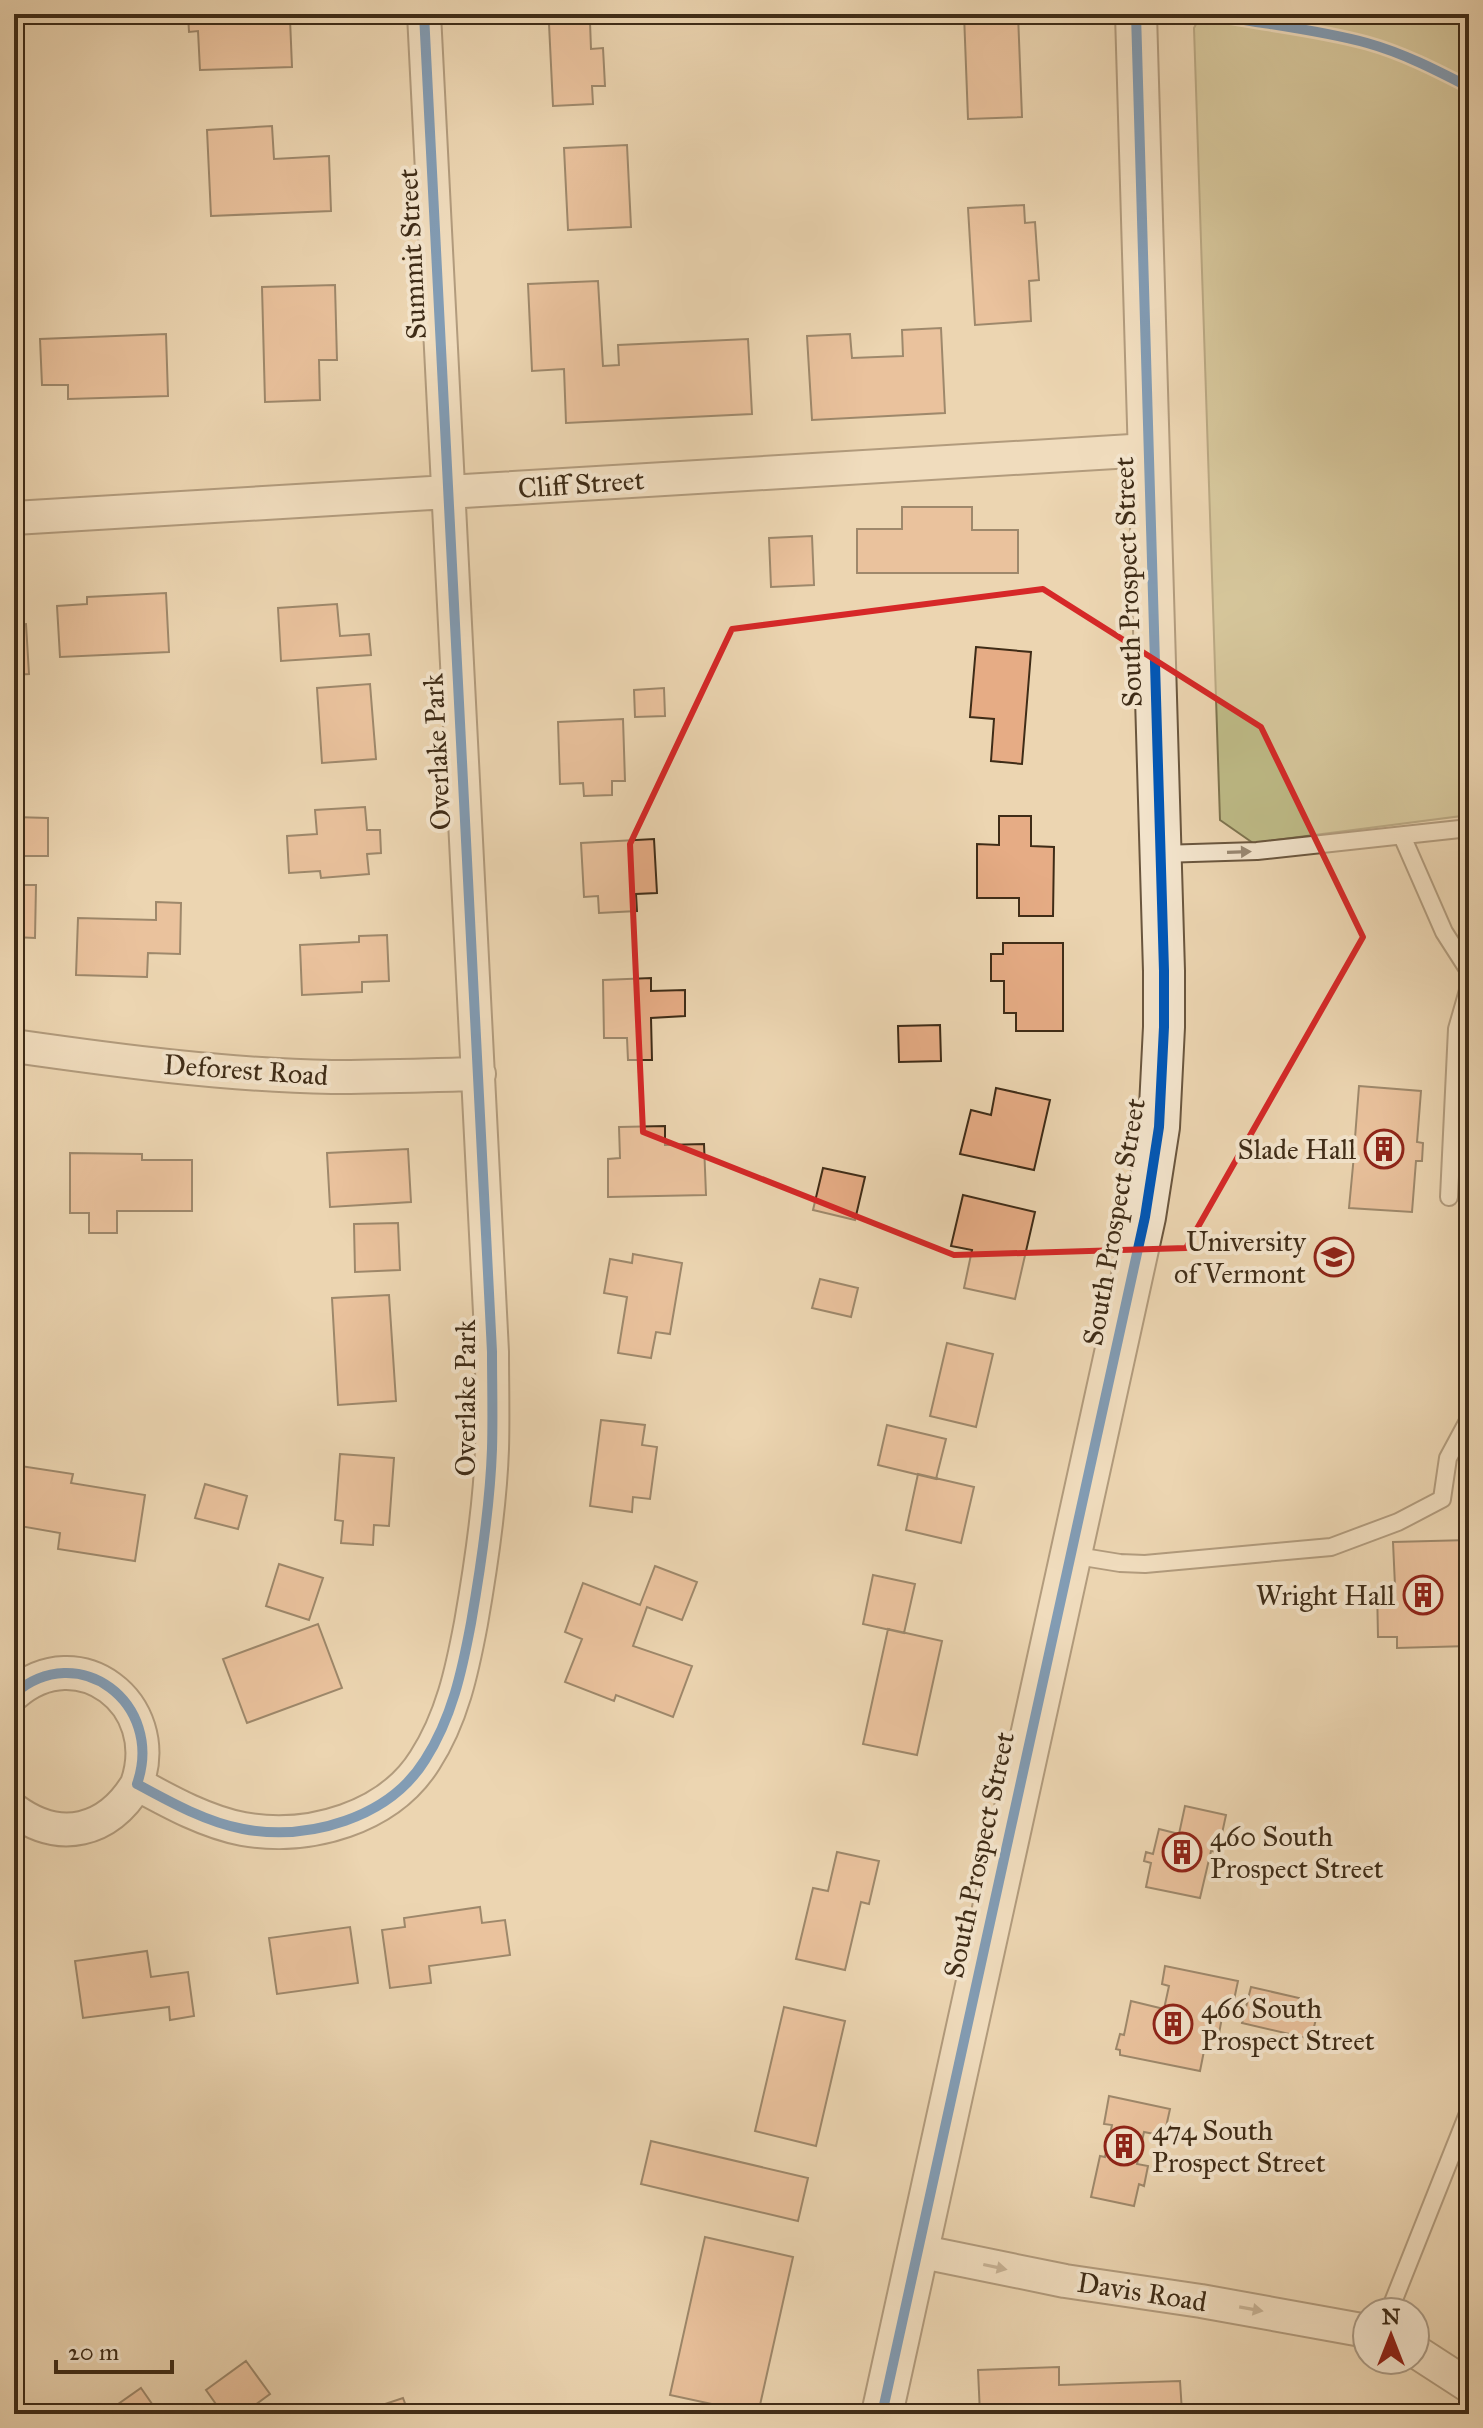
<svg xmlns="http://www.w3.org/2000/svg" width="1483" height="2428" viewBox="0 0 1483 2428" font-family="'IM FELL Great Primer',serif">
<style>
.green{fill:#bebb87;stroke:#7e744f;stroke-width:2}
.building{fill:#e6ac85;stroke:#3f2c17;stroke-width:2}
.lines{fill:none;stroke-linecap:round;stroke-linejoin:round}
.service-casing{stroke:#6a563e;stroke-width:20}
.minor-casing{stroke:#6a563e;stroke-width:36}
.tertiary-casing{stroke:#6a563e;stroke-width:44}
.service{stroke:#f3e4cc;stroke-width:16}
.minor{stroke:#f3e4cc;stroke-width:32}
.tertiary{stroke:#f3e4cc;stroke-width:40}
.cycleway-casing{stroke:#f3e4cc;stroke-width:15}
.cycleway{stroke:#0057b8;stroke-width:10}
.oneway{fill:#998872}
.marked{fill:none;stroke:#d62828;stroke-width:6;stroke-linejoin:round}
.labels{text-anchor:middle;dominant-baseline:central;stroke-width:8;stroke-linejoin:round;paint-order:stroke}
.street-label{font-size:28px;fill:#3f2c17;stroke:#f3e4cc}
.poi-label{font-size:28px;fill:#3f2c17;stroke:#f3e4cc;text-anchor:end}
</style>
<rect width="100%" height="100%" fill="#ecd5b1"/>
<filter id="stains"><feTurbulence type="fractalNoise" baseFrequency=".0025" numOctaves="4"/><feColorMatrix values="0 0 0 0 .2 0 0 0 0 .09 0 0 0 0 .02 0 0 0 .5 -.17"/></filter>
<radialGradient id="worn" r=".72"><stop offset=".6" stop-color="#630" stop-opacity="0"/><stop offset="1" stop-color="#630" stop-opacity=".3"/></radialGradient>
<path class="green" d="M1201,14h268v801l-216,28 -33,-23 -26,-792z"/>
<path class="building" d="M188,14h92v5h10l2,48 -92,3 -2,-39 -9,1z
M964,14h54l4,103 -54,2z
M590,22l1,27 12,-1 2,38h-13l1,18 -40,2 -4,-82z
M272,126l2,33 55,-3 2,55 -120,5 -4,-86z
M627,145l4,82 -63,3 -4,-82z
M1024,205l1,18 10,-1 4,58 -10,1 2,40 -56,4 -7,-117z
M598,281l5,85 16,-1 -1,-20 130,-6 4,75 -186,9 -2,-54 -32,2 -4,-87z
M335,285l2,75h-18l1,40 -55,2 -3,-115z
M941,328l4,85 -133,7 -5,-84 43,-2 2,24 51,-2 -1,-26z
M166,334l2,62 -100,3v-14h-26l-2,-46z
M902,507h70v23h46v43h-161v-44h45z
M812,536l2,49 -43,2 -2,-49z
M166,593l3,59 -109,5 -3,-51 30,-2v-7z
M337,604l3,32 29,-2 2,21 -90,6 -3,-53z
M26,624l3,50 -15,1v-50z
M976,647l55,5 -9,112 -31,-3 3,-42 -24,-2z
M370,684l6,75 -54,4 -5,-75z
M664,688l1,28 -30,1 -1,-27z
M623,719l2,62h-13v14l-28,1 -1,-13 -23,1 -2,-62z
M365,807l2,23h13l1,23 -14,1 2,20 -48,4 -1,-7 -31,2 -2,-37 30,-2 -2,-24z
M999,816h32v30l23,1 -1,69h-34v-18h-42v-54l22,1z
M14,817l34,1v38h-34z
M654,839l3,54 -21,1 1,17 -38,2 -1,-17 -14,1 -3,-54z
M14,885h22l-1,53 -21,-1z
M156,902l25,1 -1,51 -32,-1 -1,24 -71,-2 2,-57 78,2z
M387,935l2,46 -27,1v10l-60,3 -2,-50 59,-3v-6z
M1003,943h60v88h-47v-18h-12v-32h-13v-27h12z
M651,978v13l34,-1v26l-34,2 1,42h-24l-1,-22h-23l-1,-58z
M940,1025l1,36 -42,1 -1,-36z
M1359,1086l62,5 -4,51 6,1 -1,18h-6l-4,51 -63,-4 5,-53h-9l2,-18 8,1z
M996,1088l54,12 -16,70 -74,-16 11,-44 20,5z
M665,1126v19l39,-1 2,51 -98,2v-38l12,-1 -1,-31z
M408,1149l3,53 -81,5 -3,-54z
M70,1153l72,1v6h50v51h-75v22h-28v-20h-19z
M823,1168l42,9 -10,43 -42,-10z
M963,1195l72,17 -20,87 -51,-11 8,-38 -21,-4z
M398,1223l2,47 -45,2 -1,-48z
M633,1254l49,9 -12,71 -14,-2 -5,26 -33,-5 9,-56 -23,-4 6,-34 22,4z
M820,1279l38,9 -7,29 -39,-9z
M389,1295l7,106 -58,4 -6,-107z
M947,1343l46,11 -17,73 -46,-11z
M601,1420l44,5 -3,20 15,2 -7,52 -17,-2 -1,15 -42,-6z
M887,1425l59,14 -10,40 -58,-14z
M340,1454l54,4 -5,68 -15,-1 -1,20 -32,-2 2,-22 -8,-1z
M14,1465l59,9 -2,9 74,12 -10,66 -77,-12 2,-16 -46,-8z
M918,1474l56,13 -13,56 -55,-13z
M205,1484l42,12 -9,33 -43,-11z
M1469,1540v106l-72,2v-11h-19l-1,-50 18,-1 -2,-44z
M279,1564l44,14 -14,42 -43,-14z
M655,1566l42,16 -15,38 -35,-13 -14,39 59,20 -19,51 -57,-22 -2,6 -49,-19 17,-43 -17,-7 18,-49 57,22z
M873,1575l42,9 -11,49 -41,-9z
M318,1624l24,64 -95,35 -24,-64z
M888,1629l54,12 -25,114 -54,-11z
M1185,1806l41,9 -8,37 -7,-1 -11,47 -54,-11 5,-24 -7,-2 2,-9 7,2 6,-25 20,5z
M837,1852l42,9 -10,43 -8,-2 -16,68 -49,-11 17,-71 15,3z
M480,1907l2,16 23,-3 5,35 -81,11 2,17 -41,5 -8,-58 23,-3 -1,-9z
M350,1927l8,56 -81,11 -8,-56z
M147,1951l4,26 37,-5 6,44 -24,4 -1,-13 -86,11 -8,-57z
M1165,1966l73,15 -7,33 -8,-2 -5,27 -11,-3 -7,35 -80,-16v-5l-4,-1 4,-15 4,1 7,-34 33,8 5,-23 -7,-2z
M1251,1987l48,11v5l20,4 -8,32 -69,-16z
M784,2007l61,14 -29,125 -61,-15z
M1109,2096l61,13 -6,27 -20,-4 -7,32 11,2 -4,20 -5,-2 -5,22 -43,-9 9,-41 5,1 7,-32 -8,-1z
M651,2141l157,37 -10,43 -157,-37z
M705,2237l88,20 -35,157 -88,-19z
M246,2361l24,33 -27,20h-20l-17,-24z
M1059,2367v18l121,-4 2,31 111,-4 1,6h-314l-2,-44z
M141,2388l18,26h-55z
M403,2398l6,16h-48v-2z"/>
<g class="lines">
<defs>
<path id="service" d="M1402,836l42,96 25,39
M1161,854l96,-3 212,-23
M1449,1197l8,-168 12,-42
M1071,1555l49,8 25,1 186,-17 67,-25 44,-23 6,-41 21,-39
M1389,2312l80,-201"/>
<path id="minor" d="M14,518l1134,-68
M14,1046c105,15 211,29 318,31 49,0 98,-2 147,-3
M14,1694c64,-56 151,9 123,90 33,18 69,38 106,45 66,12 146,-11 182,-69 27,-42 37,-89 46,-137 10,-57 19,-116 21,-174 1,-33 0,-65 0,-97l-68,-1338
M14,1810c46,34 94,22 123,-26
M918,2251l147,30 136,20 166,30
M1415,2351l54,35"/>
<path id="tertiary" d="M882,2414l263,-1197 14,-90 5,-100v-56l-28,-957"/>
</defs>
<use href="#service" class="service-casing"/>
<use href="#minor" class="minor-casing"/>
<use href="#tertiary" class="tertiary-casing"/>
<use href="#service" class="service"/>
<use href="#minor" class="minor"/>
<use href="#tertiary" class="tertiary"/>
<defs>
<path id="cycleway" d="M1209,14c53,10 107,15 158,29 36,10 69,27 102,44
M14,1694c64,-56 151,9 123,90 33,18 69,38 106,45 66,12 146,-11 182,-69 27,-42 37,-89 46,-137 10,-57 19,-116 21,-174 1,-33 0,-65 0,-97l-68,-1338
M882,2414l263,-1197 14,-90 5,-100v-56l-28,-957"/>
</defs>
<use href="#cycleway" class="cycleway-casing"/>
<use href="#cycleway" class="cycleway"/>
</g>
<defs><path id="oneway-solid" d="M-6-.8H1V-3.2L6.5 0L1 3.2V.8H-6Z" transform="scale(2)"/></defs>
<g class="oneway">
<use href="#oneway-solid" transform="translate(1239 852) rotate(-2)"/>
<use href="#oneway-solid" transform="translate(995 2267) rotate(12)"/>
<use href="#oneway-solid" transform="translate(1251 2309) rotate(10)"/>
</g>
<path d="M0 0H1483V2428H0ZM1043,589l218,138 102,210 -177,311 -232,7 -311,-123 -13,-288 102,-215z" fill="#ecd5b1" fill-opacity=".55" fill-rule="evenodd"/>
<path class="marked" d="M1043,589l218,138 102,210 -177,311 -232,7 -311,-123 -13,-288 102,-215z"/>
<defs>
<symbol id="building-ring" viewBox="-11 -11 22 22"><circle r="9.5" fill="#f3e4cc" stroke="#8f2418" stroke-width="1.5"/><path d="M-4-6H4V6H1V3H-1V6H-4ZM-2.5-4.3h1.7v1.8h-1.7ZM.8-4.3h1.7v1.8H.8ZM-2.5-1h1.7V.8h-1.7ZM.8-1h1.7V.8H.8Z" fill="#8f2418"/></symbol>
<symbol id="university-ring" viewBox="-11 -11 22 22"><circle r="9.5" fill="#f3e4cc" stroke="#8f2418" stroke-width="1.5"/><path d="M0-5L7-2L0 1L-7-2ZM-4 1L0 2.5L4 1V4Q0 6-4 4Z" fill="#8f2418"/></symbol>
</defs>
<g fill-rule="evenodd">
<use href="#building-ring" x="1362" y="1127" width="44" height="44"/>
<use href="#university-ring" x="1312" y="1235" width="44" height="44"/>
<use href="#building-ring" x="1401" y="1573" width="44" height="44"/>
<use href="#building-ring" x="1160" y="1830" width="44" height="44"/>
<use href="#building-ring" x="1151" y="2002" width="44" height="44"/>
<use href="#building-ring" x="1102" y="2124" width="44" height="44"/>
</g>
<g class="labels">
<g class="street-label">
<text transform="translate(412 254) rotate(-93)">Summit Street</text>
<text transform="translate(581 484) rotate(-4)">Cliff Street</text>
<text transform="translate(1128 582) rotate(-92)">South Prospect Street</text>
<text transform="translate(437 752) rotate(-93)">Overlake Park</text>
<text transform="translate(246 1070) rotate(4)">Deforest Road</text>
<text transform="translate(1114 1222) rotate(-80)">South Prospect Street</text>
<text transform="translate(465 1398) rotate(-90)">Overlake Park</text>
<text transform="translate(979 1855) rotate(-78)">South Prospect Street</text>
<text transform="translate(1142 2292) rotate(9)">Davis Road</text>
</g>
<g class="poi-label">
<text x="1356" y="1149">Slade Hall</text>
<text x="1306" y="1241">University<tspan x="1306" dy="32">of Vermont</tspan></text>
<text x="1395" y="1595">Wright Hall</text>
<text x="1210" y="1836" text-anchor="start">460 South<tspan x="1210" dy="32">Prospect Street</tspan></text>
<text x="1201" y="2008" text-anchor="start">466 South<tspan x="1201" dy="32">Prospect Street</tspan></text>
<text x="1152" y="2130" text-anchor="start">474 South<tspan x="1152" dy="32">Prospect Street</tspan></text>
</g>
</g>
<rect width="1483" height="2428" fill="none" stroke="#ecd5b1" stroke-width="48"/>
<rect x="16" y="16" width="1451" height="2396" fill="none" stroke="#3f2c17" stroke-width="4"/>
<rect x="24" y="24" width="1435" height="2380" fill="none" stroke="#3f2c17" stroke-width="2"/>
<g transform="translate(1391 2336)"><circle r="38" fill="#f3e4cc" stroke="#ab9a84" stroke-width="2"/>
<path d="M0-6L14 30L0 20L-14 30Z" fill="#8f2418"/>
<text y="-12" font-size="22" font-weight="bold" text-anchor="middle" fill="#3f2c17">N</text>
</g>
<path d="M56 2360v12h116v-12" fill="none" stroke="#3f2c17" stroke-width="4"/>
<text x="68" y="2360" font-size="24" fill="#3f2c17" stroke="#f3e4cc" stroke-width="6" paint-order="stroke">20 m</text>
<rect width="100%" height="100%" filter="url(#stains)"/>
<rect width="100%" height="100%" fill="url(#worn)"/>
</svg>
